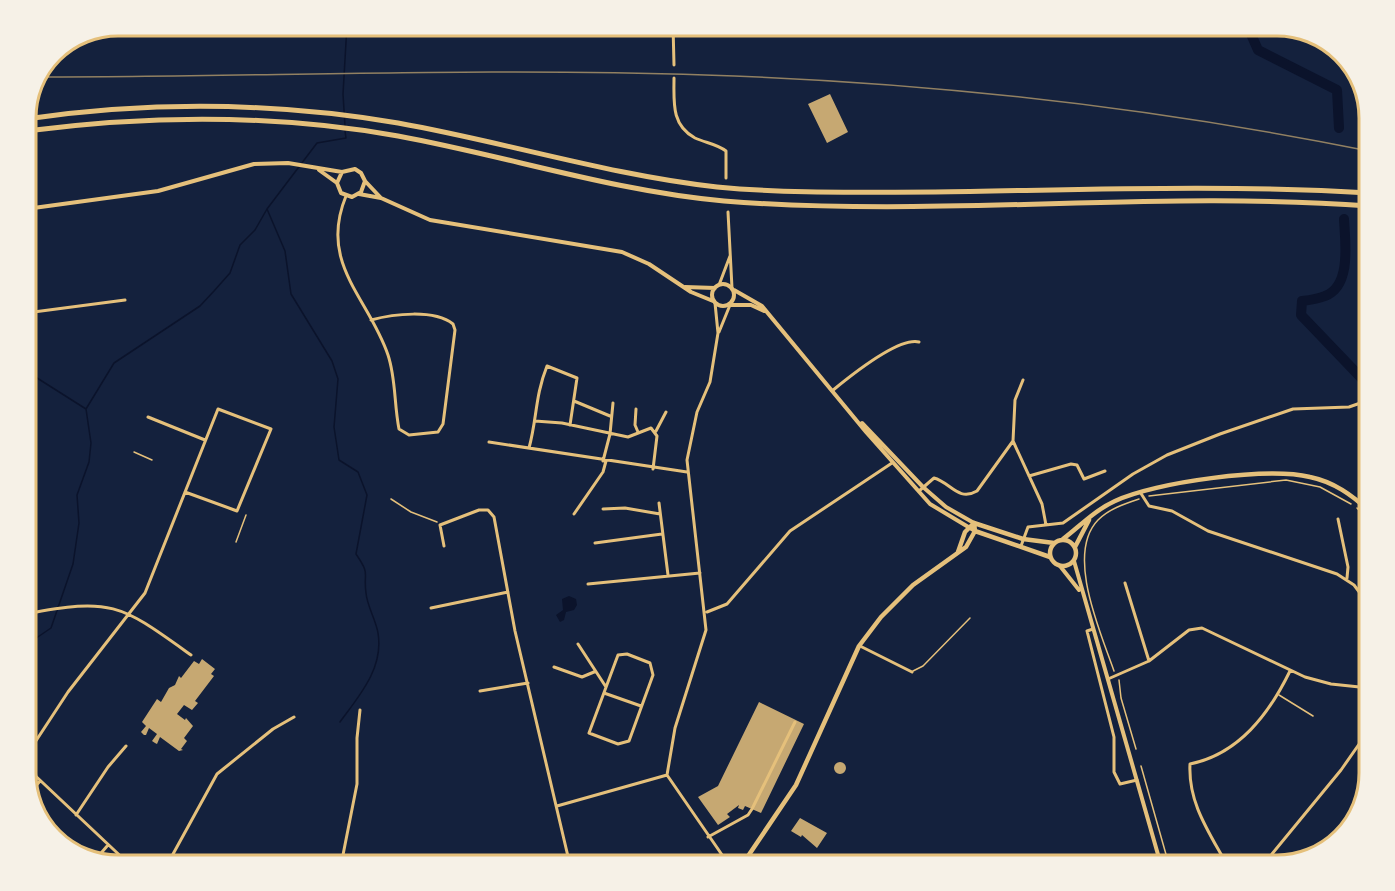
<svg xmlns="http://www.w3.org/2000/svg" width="1395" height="891" viewBox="0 0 1395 891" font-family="'IBM Plex Sans',sans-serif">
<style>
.water{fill:#0b132b}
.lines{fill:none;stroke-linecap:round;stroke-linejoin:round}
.stream{stroke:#0b132b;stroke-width:1.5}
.river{stroke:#0b132b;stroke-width:10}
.building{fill:#c6a872}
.path{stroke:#e5c07b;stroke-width:1.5}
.service{stroke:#e5c07b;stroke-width:1.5}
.minor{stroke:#e5c07b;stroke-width:3}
.secondary{stroke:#e5c07b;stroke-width:4}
.primary{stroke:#e5c07b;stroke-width:4.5}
.motorway{stroke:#e5c07b;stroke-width:5}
.rail{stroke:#918062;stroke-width:1.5}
.rim{fill:none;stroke:#e5c07b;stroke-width:3}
</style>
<rect width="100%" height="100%" fill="#14213d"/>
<path class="water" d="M569,596l7,3 1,6 -3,5 -8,2 -2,8 -4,2 -4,-7 7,-5 -1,-11z"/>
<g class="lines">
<path class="stream" d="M345,126l-2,-32 4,-69
M267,209l18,42 6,43 41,67 6,18 -4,48 5,33 19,12 9,23 -11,59c15,22 7,17 10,39 1,13 10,27 12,40 6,35 -19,63 -38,89
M26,371l60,38 5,34 -2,19 -12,33 2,28 -6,41 -22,64 -22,15 -3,16
M86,409l28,-46 86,-57 14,-15 16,-18 10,-28 15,-15 12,-21 50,-66 29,-5 -1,-7"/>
<path class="river" d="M1247,25l11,25 79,40 2,38
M1344,219c1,22 8,67 -19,77 -7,3 -15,4 -23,5l-1,14 68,71"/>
</g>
<path class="building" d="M830,94l18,38 -21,11 -19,-39z
M202,659l13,10 -4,5 3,2 -19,25 3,2 -6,7 -8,-5 -7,9 8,6 1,-2 7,8 -9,12 3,3 -6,8 2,1 -4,1 -19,-14 -3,7 -2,-1 -3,-2 5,-7 -8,-6 -3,7h-2l-3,-3 5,-6 -4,-4 15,-23 4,3 8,-14 6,-3 4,-9 2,2 13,-17 5,3z
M759,702l45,22 -43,89 -16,-7 -2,4 -5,-2 1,-3 -12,9 3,3 -12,8 -20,-28 20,-11z
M834 768a6 6 0 1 1 12 0a6 6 0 1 1-12 0Z
M800,818l27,15 -10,15 -15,-13 -1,2 -10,-6z"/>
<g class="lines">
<path class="path" d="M1149,496l137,-16 34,7 31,17
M391,499l20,13 26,10
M1357,508l12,13
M1114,671c-13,-38 -49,-117 -16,-151 11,-11 26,-16 41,-21
M1119,680l2,18 15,51
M1141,766l28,99"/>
<path class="service" d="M134,452l18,8
M236,542l10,-27
M913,671l10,-5 47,-48
M1279,695l34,21"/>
<path class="minor" d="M673,25l1,40
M674,78c0,24 -3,47 21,60 11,5 22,6 31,13v27
M346,196c-28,68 23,102 42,159 8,24 6,49 11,74l10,6 29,-3 5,-8 12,-94 -2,-6c-19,-15 -60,-10 -82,-4
M728,212l4,76
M719,285l11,-29
M26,313l99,-13
M719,332l11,-27
M832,391c17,-14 66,-54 87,-49
M574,401l36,15
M636,409l-1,16 3,7
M148,417l57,23
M535,421l27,2 66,14 23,-9 6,8 -4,33
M656,431l10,-19
M26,440l6,18 -6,32
M1013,441l29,63 4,21
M489,442l198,30
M529,448c8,-29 6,-52 18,-82l30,12 -7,47
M603,461l7,-27 3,-31
M1029,476l42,-12 6,1 7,14 21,-8
M919,491l15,-13c16,4 24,24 43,13l36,-50 2,-41 8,-20
M1140,492l9,14 23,5 36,20 129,43 17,11 15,20
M659,503l9,72
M603,509l22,-1 35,6
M574,514l29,-42 3,-11
M1338,519l10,48 -1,11
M595,543l67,-9
M444,546l-4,-21 39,-15h9l6,7 21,114 55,234
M1021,546l7,-19 35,-4 70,-49 34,-19 53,-21 73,-25 56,-2 20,-7
M1125,583l24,78
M588,584l112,-11
M26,590l3,23
M431,608l77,-16
M707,612l20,-8 63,-73 102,-68
M26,614c87,-17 95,-9 165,41
M1093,629l-6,2 27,106v35l6,12 17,-4
M578,644l28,43
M860,646l52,26
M627,654l23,9 3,12 -24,66 -11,3 -29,-11 29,-78z
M554,667l28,10 12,-5
M1108,679l41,-18 40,-31 13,-2 103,49 26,7 38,4
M480,691l48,-8
M604,693l37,13
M26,756l42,-64 77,-99 73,-184 53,20 -34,82 -52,-19
M26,767l104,98
M667,775l8,-47 31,-98 -19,-170 10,-48 13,-30 8,-49 -3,-30
M667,775l62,90
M30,793l10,-12
M557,806l110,-31
M76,815l32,-48 18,-21
M708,837l40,-22 4,-6 43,-87
M96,859l12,-14
M167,865l50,-91 56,-45 21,-12
M341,865l16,-81v-46l3,-28
M1227,865c-18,-33 -39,-62 -37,-101 49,-10 79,-50 100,-93
M1263,865l78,-95 28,-40"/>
<path class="secondary" d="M319,170l18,13
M365,181l-4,11 -9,5 -11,-4 -4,-10 5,-11 13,-3 6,4 4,8 16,17 49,22 192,32 27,12 42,28 22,9
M359,194l22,4
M26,209l132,-18 96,-27 34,-1 54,9
M712 295a11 11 0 1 1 22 0a11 11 0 1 1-22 0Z
M685,287l30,1
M734,290l28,16 104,126 64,72 45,27
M731,305h20l13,6
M862,423l61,64 23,20 28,16
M1074,561l87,304
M1060,566l19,24"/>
<path class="primary" d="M974,523l49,16 31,4
M975,531l75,26
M1063,539c17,-13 32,-29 52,-38 40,-19 152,-34 195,-24 24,5 42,18 59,34
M1050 553a13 13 0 1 1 26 0a13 13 0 1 1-26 0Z
M1075,547l14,-27
M958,552l7,-20 9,-9
M731,865h10
M742,865l54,-80 63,-139 22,-29 32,-32 53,-38 9,-16 -1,-8"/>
<path class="motorway" d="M26,119c124,-18 248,-17 372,4 107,19 211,52 319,64 73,7 145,5 218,5 144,-2 290,-8 434,1
M26,131c123,-16 249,-17 372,5 109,20 215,55 326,65 215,17 431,-11 645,5"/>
<path class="rail" d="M42,77c221,0 442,-10 663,-2 223,7 445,32 664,76"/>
</g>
<path d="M0 0H1395V891H0ZM118 36H1277A82 82 0 0 1 1359 118V773A82 82 0 0 1 1277 855H118A82 82 0 0 1 36 773V118A82 82 0 0 1 118 36Z" fill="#f6f1e7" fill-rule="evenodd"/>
<path class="rim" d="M118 36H1277A82 82 0 0 1 1359 118V773A82 82 0 0 1 1277 855H118A82 82 0 0 1 36 773V118A82 82 0 0 1 118 36Z"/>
</svg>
